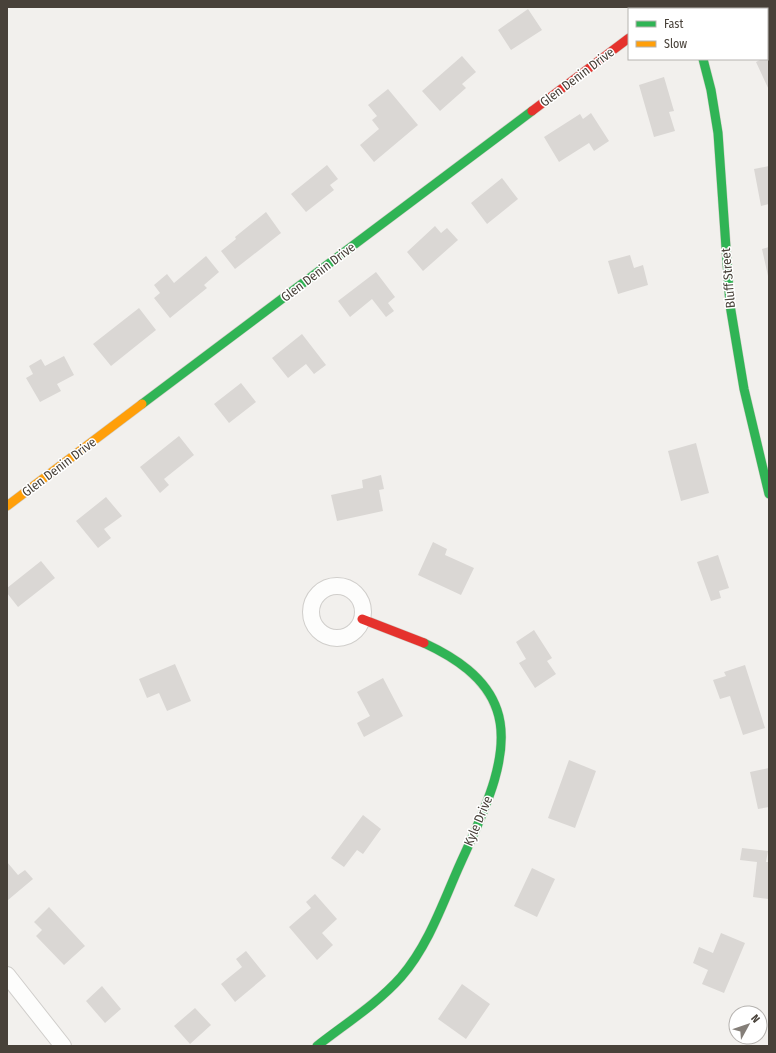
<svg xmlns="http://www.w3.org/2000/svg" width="776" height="1053" viewBox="0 0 776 1053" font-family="'Fira Sans Condensed',sans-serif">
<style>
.building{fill:#dad7d4}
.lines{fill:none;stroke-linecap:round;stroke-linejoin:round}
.street-casing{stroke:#d0cecb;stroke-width:18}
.fast-casing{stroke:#d0ccc4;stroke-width:10}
.slow-casing{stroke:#d0ccc4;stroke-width:10}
.jam-casing{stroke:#d0ccc4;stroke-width:10}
.street{stroke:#fdfdfc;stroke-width:16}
.fast{stroke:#30b455;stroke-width:9}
.slow{stroke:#ff9f0a;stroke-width:9}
.jam{stroke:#e5322d;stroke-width:9}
.labels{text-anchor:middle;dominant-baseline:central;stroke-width:3;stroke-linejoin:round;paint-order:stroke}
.street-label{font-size:13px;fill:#484139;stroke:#fff}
</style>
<rect width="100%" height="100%" fill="#f2f0ed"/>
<path class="building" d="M726,7h37l-5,2h-31z
M528,9l14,21 -31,20 -13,-20z
M462,56l14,16 -14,12 4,4 -26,23 -18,-20z
M767,56h2v34l-13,-28 6,-3h5z
M664,77l10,34 -5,1 6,19 -21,6 -15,-52z
M388,89l30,36 -44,37 -14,-17 19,-16 -7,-9 5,-4 -9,-11z
M591,113l18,28 -15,10 -5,-8 -30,19 -15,-25 36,-23 3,5z
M327,165l11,14 -8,6 4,5 -28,22 -15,-18z
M769,166v38l-8,2 -7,-37z
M502,178l16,21 -31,25 -16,-21z
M266,212l15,21 -46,36 -14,-18 15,-12 -1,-2z
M435,226l6,7 6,-5 11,12 -35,31 -16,-19z
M769,247v29h-1l-6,-27z
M630,255l4,13 9,-3 5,20 -30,9 -10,-33z
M206,256l13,16 -15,13 3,3 -37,30 -16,-20 6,-5 -6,-8 13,-11 7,9z
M376,272l19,25 -7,6 6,8 -8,6 -14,-18 -22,18 -12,-16z
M139,308l17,22 -45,36 -18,-22z
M302,334l24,31 -12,9 -8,-10 -18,14 -16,-20z
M64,356l10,19 -17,9 4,7 -21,11 -14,-24 7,-4 -4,-8 12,-7 4,7z
M241,383l15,19 -27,21 -15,-19z
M179,436l15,19 -30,24 5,6 -9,8 -20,-26z
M696,443l13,50 -28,8 -13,-50z
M381,475l3,14 -5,1 4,21 -46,10 -6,-26 32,-7 -1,-8z
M106,497l16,19 -18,13 7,9 -13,10 -22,-27z
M433,542l14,7 -2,6 29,13 -13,27 -43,-20z
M718,555l11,33 -10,3 2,7 -10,3 -14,-39z
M41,561l14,17 -37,29 -11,-14v-5z
M534,630l18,28 -5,3 9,13 -21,14 -16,-25 7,-4 -10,-17z
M175,664l16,37 -24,10 -8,-18 -12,5 -8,-19z
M745,665l20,63 -22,7 -13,-39 -10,3 -7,-19 13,-4 -2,-4z
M383,678l20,38 -39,21 -7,-14 13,-7 -13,-24z
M569,760l27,11 -21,57 -27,-10z
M769,768v39l-11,2 -8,-37z
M363,815l18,14 -18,25 -6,-4 -13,17 -13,-9z
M742,848l26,3 -2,11h3v37l-16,-2 4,-35 -17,-2z
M7,862l11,13 7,-5 8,9 -25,21z
M532,868l23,11 -18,38 -23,-11z
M315,894l22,25 -15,14 11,12 -16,15 -28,-33 22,-19 -5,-6z
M49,907l36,39 -21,19 -28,-29 6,-6 -8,-8z
M721,933l24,10 -21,50 -22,-9 6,-14 -15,-7 6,-16 14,6z
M246,951l20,25 -31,26 -14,-18 21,-17 -6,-8z
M462,984l28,20 -24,35 -28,-20z
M102,986l19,23 -16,14 -19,-22z
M195,1008l16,17 -21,19 -16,-18z"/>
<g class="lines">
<defs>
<path id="street" d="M682,7l1,2
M667,9l3,-2
M311 612a26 26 0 1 1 52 0a26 26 0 1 1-52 0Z
M7,975l56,71"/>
<path id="fast" d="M703,59l8,31 7,43 12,172 14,84 25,105
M142,404l390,-293
M317,1046c28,-22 60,-42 84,-69 26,-30 40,-69 56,-106 19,-44 57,-112 40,-161 -11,-33 -43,-53 -73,-67"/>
<path id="slow" d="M7,506l135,-102"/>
<path id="jam" d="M532,111l97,-73
M362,619l62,24"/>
</defs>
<use href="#street" class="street-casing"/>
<use href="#fast" class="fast-casing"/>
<use href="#slow" class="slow-casing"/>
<use href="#jam" class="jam-casing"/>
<use href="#street" class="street"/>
<use href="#fast" class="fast"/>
<use href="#slow" class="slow"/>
<use href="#jam" class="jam"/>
</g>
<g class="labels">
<g class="street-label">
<text transform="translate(577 77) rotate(-37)">Glen Denin Drive</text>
<text transform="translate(318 272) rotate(-37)">Glen Denin Drive</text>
<text transform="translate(728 278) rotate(-95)">Bluff Street</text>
<text transform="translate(59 467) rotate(-37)">Glen Denin Drive</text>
<text transform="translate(478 821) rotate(-67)">Kyle Drive</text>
</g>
</g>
<rect width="776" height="1053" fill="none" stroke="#484139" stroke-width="16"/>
<rect x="628" y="8" width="140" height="52" fill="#ffffff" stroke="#b6b3b0"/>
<rect x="636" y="21" width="20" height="6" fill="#30b455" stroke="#b6b3b0"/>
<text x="664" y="28" font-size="12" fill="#484139">Fast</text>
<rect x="636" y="41" width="20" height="6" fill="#ff9f0a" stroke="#b6b3b0"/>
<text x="664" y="48" font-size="12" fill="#484139">Slow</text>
<g transform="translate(748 1025) rotate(50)"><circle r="19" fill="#ffffff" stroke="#b6b3b0"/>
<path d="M0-3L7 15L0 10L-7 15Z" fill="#847e78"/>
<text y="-6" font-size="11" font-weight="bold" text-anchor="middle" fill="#484139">N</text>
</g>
</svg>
